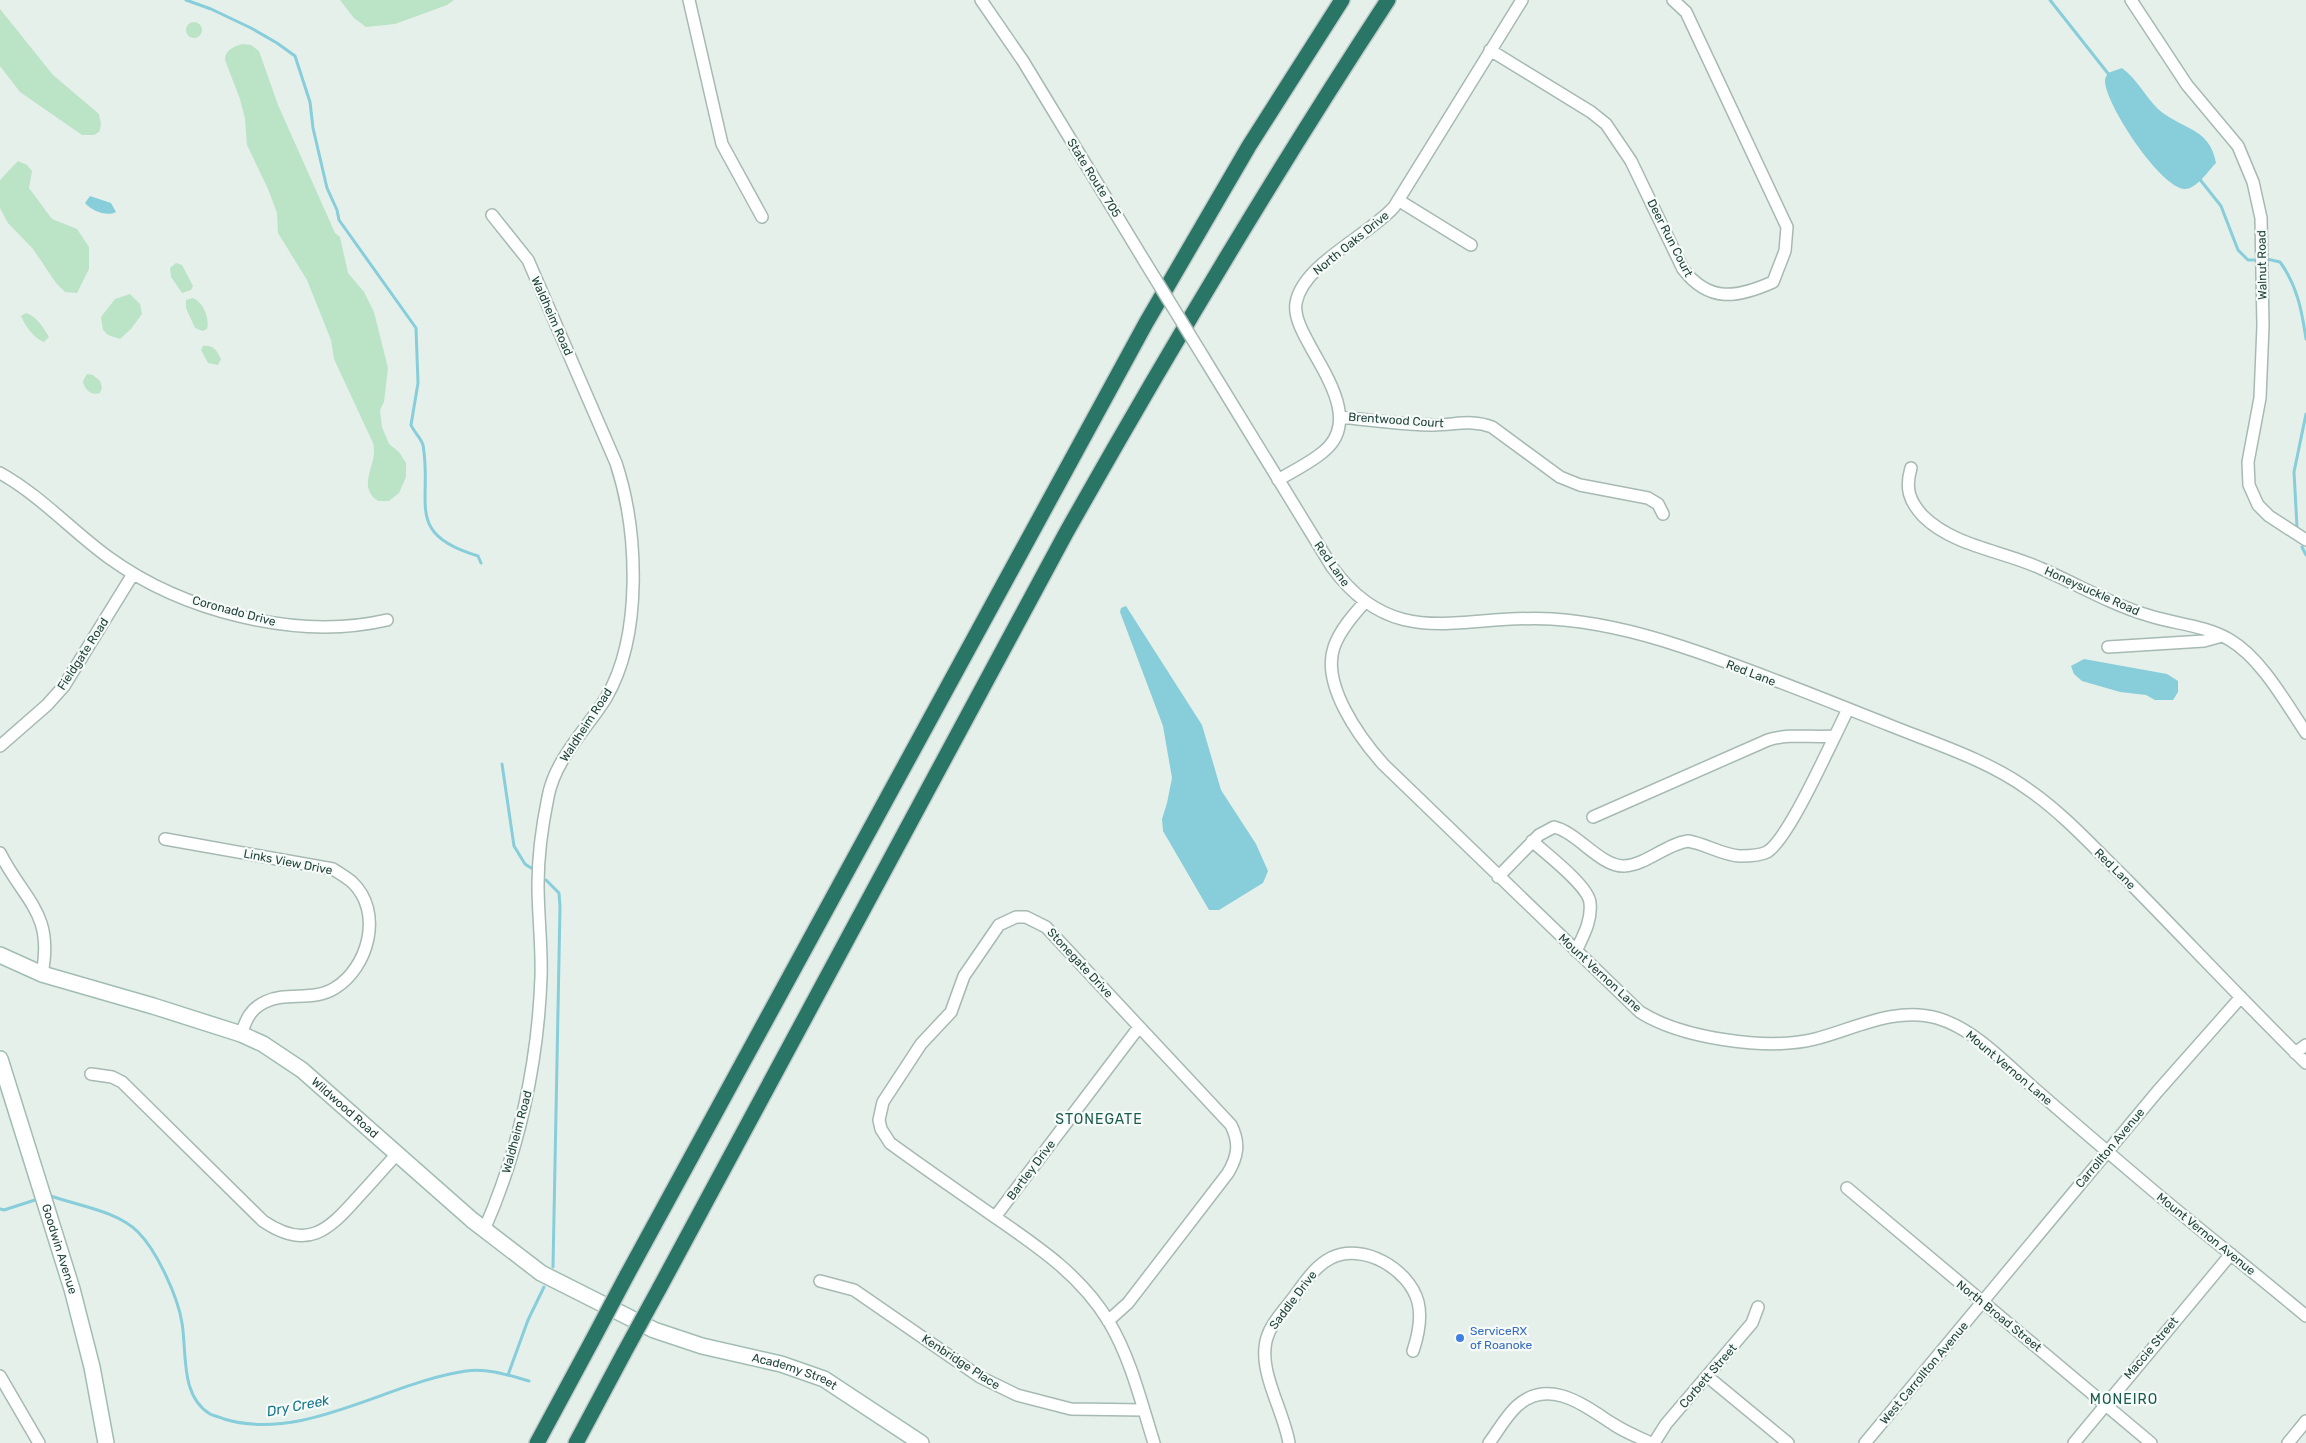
<svg xmlns="http://www.w3.org/2000/svg" width="2306" height="1443" viewBox="0 0 2306 1443" font-family="Rubik,sans-serif">
<style>
.green{fill:#bbe3c6}
.water{fill:#87cdda}
.lines{fill:none;stroke-linecap:round;stroke-linejoin:round}
.stream{stroke:#87cdda;stroke-width:3}
.street-casing{stroke:#a6b9b3;stroke-width:14}
.secondary-casing{stroke:#a1bdb3;stroke-width:18}
.highway-casing{stroke:#c1cbc8;stroke-width:18}
.street{stroke:#fff;stroke-width:11}
.secondary{stroke:#fff;stroke-width:15}
.highway{stroke:#297566;stroke-width:15}
.street-bridge-casing{stroke:#a6b9b3;stroke-width:14;stroke-linecap:butt}
.highway-bridge-casing{stroke:#c1cbc8;stroke-width:18;stroke-linecap:butt}
.street-bridge{stroke:#fff;stroke-width:11}
.highway-bridge{stroke:#297566;stroke-width:15}
.shop-dot{fill:#3f7fe0;stroke:#f6fbf9;stroke-width:2}
.labels{text-anchor:middle;dominant-baseline:central;stroke-width:4.5;stroke-linejoin:round;paint-order:stroke}
.street-label{font-size:12px;fill:#21443b;stroke:#f6fbf9}
.shop-label{font-size:12px;fill:#366cbe;stroke:#f6fbf9;text-anchor:start}
.neighbourhood-label{font-size:14px;letter-spacing:1px;fill:#1a5a4b;stroke:#f6fbf9}
.water-label{font-size:14px;font-style:italic;fill:#127489;stroke:#f6fbf9}
</style>
<rect width="100%" height="100%" fill="#e5f0eb"/>
<path class="green" d="M340,0h114l-7,5 -52,19 -29,3 -12,-9z
M0,9l53,66 46,39 2,11 -2,7 -5,3h-12l-62,-43 -20,-26z
M186 30a8 8 0 1 1 16 0a8 8 0 1 1-16 0Z
M242,44l9,1 8,6 19,54 57,128 5,4 8,36 16,19 10,20 14,56 -4,34 -4,8 2,17 7,17 10,8 7,11v14l-7,16 -10,8h-11c-23,-16 1,-36 -5,-58l-39,-84 -3,-19 -24,-60 -29,-47 -1,-20 -9,-24 -21,-44 -2,-26 -5,-20 -15,-39c0,-10 8,-13 17,-16z
M18,161l9,4 5,6 -3,17 23,31 25,10 12,18v22l-12,24 -12,-1 -9,-9 -23,-34 -25,-26 -8,-15v-28z
M176,263l6,2 11,21 -2,4 -9,3 -11,-16 -1,-9z
M130,294l10,10 2,10 -11,15 -11,10 -12,-4 -5,-5 -2,-13 14,-18z
M193,298c10,4 17,20 14,31l-4,2 -8,-3 -9,-20v-8z
M26,313c10,3 18,15 23,24l-5,5c-10,-4 -19,-16 -23,-26z
M203,346c11,-1 13,4 18,13l-3,6 -10,-2 -7,-13z
M87,374l6,1 7,6 2,7 -2,5c-9,3 -16,-4 -17,-12z"/>
<path class="water" d="M2122,68c15,11 23,28 36,41 22,20 52,18 58,54 -8,8 -20,27 -32,26 -24,-2 -80,-86 -79,-109 0,-2 2,-5 3,-7z
M90,196l21,7 5,9c-9,5 -24,-1 -31,-9z
M1126,606l76,119 19,65 35,54 12,27 -5,12 -44,27h-10l-46,-79 -1,-12 5,-16 5,-25 -9,-52 -43,-114 1,-4z
M2084,659l83,15 11,7v11l-5,8h-18l-9,-5 -26,-3 -38,-11 -8,-7 -3,-8z"/>
<g class="lines">
<path class="stream" d="M186,0l25,9 40,19 26,15 18,13 15,46 3,26 14,60 10,22 2,10 77,108 2,55 -7,42c3,7 10,13 12,20 10,57 -20,89 55,111l3,7
M2050,0l60,76
M2198,177l23,29 17,44 10,10h6
M2267,259l13,3c17,23 22,49 26,77
M2297,527l-3,-55 12,-58
M2302,547l4,8
M502,764l12,82 11,18 6,4
M546,880l13,13 1,14 -7,360
M51,1196c28,10 66,15 87,36 19,19 40,65 44,91 5,30 -2,73 28,91 4,2 10,3 14,5 80,24 164,-37 242,-48 22,-3 42,4 63,10
M0,1209l4,1 31,-10
M508,1375l20,-55 16,-33"/>
<defs>
<path id="street" d="M689,0l33,144 40,73
M981,0l42,61 122,201
M2131,0l56,85 51,61 15,36 8,36 2,108 -3,72 -12,64 1,23 9,20 11,11 37,24
M1490,50l101,62 15,12 25,37 52,108c26,34 54,29 90,13l12,-31 2,-24 -101,-215 -13,-12
M1398,200l73,45
M1204,358l128,209c63,87 132,46 220,52 45,3 86,13 128,27 71,23 140,52 209,79 47,19 99,35 140,65 36,25 66,59 97,89 60,61 119,124 180,184
M1340,417c31,3 63,8 94,8 21,0 38,-6 58,2l68,50 20,8 68,13 10,6 5,10
M1911,468c-6,20 -2,33 12,48 30,30 80,35 117,52 35,15 70,36 107,47 27,9 58,10 83,25 31,18 56,63 76,93
M0,473c41,23 71,57 108,84 74,54 189,84 279,63
M1278,480c15,-9 32,-17 45,-28 38,-30 1,-79 -15,-110 -6,-11 -14,-26 -12,-39 7,-39 72,-67 98,-96l128,-207
M1365,602c-12,13 -25,28 -31,45 -13,37 25,90 49,117l257,248c41,26 127,39 175,27 39,-10 81,-33 122,-21 38,11 69,46 98,71 33,29 67,58 101,87 56,48 114,93 170,140
M2108,647l96,-6 18,-5
M0,746l47,-41 17,-19 69,-112
M1593,817l175,-77c22,-7 44,-2 67,-4l13,-27
M165,839l168,30c6,4 13,8 19,13 32,30 16,86 -17,106 -22,14 -48,3 -70,14 -15,7 -19,18 -24,32
M1532,841c13,12 57,45 58,62 2,18 -7,33 -14,48
M0,853c25,49 54,60 42,121
M1498,877l41,-42 15,-8c23,5 47,40 70,39 22,-1 42,-22 64,-25 18,3 34,14 52,15 8,0 19,0 27,-4 20,-12 56,-92 68,-116
M2295,1053l11,-8
M91,1074l21,3 10,5 141,139c44,30 65,10 95,-24 13,-14 26,-29 39,-43
M1847,1188l304,255
M995,1217l144,-190
M484,1230c35,-79 54,-167 57,-253 1,-31 -3,-62 -3,-92 0,-30 4,-59 10,-88 7,-38 38,-67 58,-99 37,-63 32,-168 10,-235l-88,-203 -36,-45
M820,1281l34,9 126,87 37,18 54,14 73,1
M1108,1321l20,-18 100,-130c10,-17 12,-30 3,-48l-185,-198 -20,-10h-10l-17,8 -35,51 -13,36 -30,32 -38,58 -4,18 2,9 9,14c34,25 68,48 102,72 45,31 89,60 117,107 22,37 32,80 45,121
M0,1376l39,67
M1708,1377l80,66
M1289,1443c-5,-30 -27,-66 -24,-95 1,-18 14,-32 25,-46 12,-15 23,-35 41,-44 32,-16 78,11 87,44 4,16 0,34 -5,49
M1489,1443c9,-12 17,-27 28,-37 32,-29 68,0 96,18 12,8 25,13 38,19
M1654,1443l12,-19 86,-101 6,-16
M1865,1443l292,-351 84,-95
M2074,1443l157,-189
M2288,1443l18,-22"/>
<g id="secondary">
<path id="s1" d="M0,955l42,19 111,32 88,28 22,10 39,26 170,150 69,53 113,57 48,16 79,18 43,15 97,64"/>
<path id="s2" d="M0,1059l72,230 20,78 14,76"/>
</g>
<path id="highway" d="M627,1275l519,-952 103,-177 93,-146
M659,1289l407,-756c102,-181 208,-359 322,-533
M537,1443l55,-102
M576,1443l48,-90"/>
</defs>
<use href="#street" class="street-casing"/>
<use href="#secondary" class="secondary-casing"/>
<use href="#highway" class="highway-casing"/>
<use href="#street" class="street"/>
<use href="#secondary" class="secondary"/>
<use href="#highway" class="highway"/>
<defs>
<path id="street-bridge" d="M1145,262l59,96"/>
<path id="highway-bridge" d="M592,1341l35,-66
M624,1353l35,-64"/>
</defs>
<use href="#street-bridge" class="street-bridge-casing"/>
<use href="#highway-bridge" class="highway-bridge-casing"/>
<use href="#street-bridge" class="street-bridge"/>
<use href="#highway-bridge" class="highway-bridge"/>
</g>
<circle class="shop-dot" cx="1460" cy="1338" r="5"/>
<g class="labels">
<g class="street-label">
<text transform="translate(1094 178) rotate(58)">State Route 705</text>
<text transform="translate(1670 238) rotate(63)">Deer Run Court</text>
<text transform="translate(1351 243) rotate(-39)">North Oaks Drive</text>
<text transform="translate(2262 265) rotate(-91)">Walnut Road</text>
<text transform="translate(552 316) rotate(66)">Waldheim Road</text>
<text transform="translate(1396 420) rotate(4)">Brentwood Court</text>
<text transform="translate(1332 564) rotate(55)">Red Lane</text>
<text transform="translate(2092 591) rotate(24)">Honeysuckle Road</text>
<text transform="translate(234 611) rotate(15)">Coronado Drive</text>
<text transform="translate(83 654) rotate(-57)">Fieldgate Road</text>
<text transform="translate(1751 673) rotate(21)">Red Lane</text>
<text transform="translate(586 725) rotate(-57)">Waldheim Road</text>
<text transform="translate(288 862) rotate(11)">Links View Drive</text>
<text transform="translate(2115 869) rotate(45)">Red Lane</text>
<text transform="translate(1080 963) rotate(47)">Stonegate Drive</text>
<text transform="translate(1600 973) rotate(43)">Mount Vernon Lane</text>
<text transform="translate(2009 1068) rotate(40)">Mount Vernon Lane</text>
<text stroke="none"><textPath href="#s1" startOffset="382">Wildwood Road</textPath></text>
<text transform="translate(517 1132) rotate(-75)">Waldheim Road</text>
<text transform="translate(2110 1148) rotate(-50)">Carrollton Avenue</text>
<text transform="translate(1031 1170) rotate(-53)">Bartley Drive</text>
<text transform="translate(2206 1234) rotate(39)">Mount Vernon Avenue</text>
<text stroke="none"><textPath href="#s2" startOffset="199">Goodwin Avenue</textPath></text>
<text transform="translate(1293 1300) rotate(-53)">Saddle Drive</text>
<text transform="translate(1999 1316) rotate(39)">North Broad Street</text>
<text transform="translate(2151 1348) rotate(-50)">Maccie Street</text>
<text transform="translate(961 1362) rotate(33)">Kenbridge Place</text>
<text stroke="none"><textPath href="#s1" startOffset="912">Academy Street</textPath></text>
<text transform="translate(1924 1373) rotate(-50)">West Carrollton Avenue</text>
<text transform="translate(1708 1376) rotate(-49)">Corbett Street</text>
</g>
<g class="shop-label">
<text x="1470" y="1331">ServiceRX<tspan x="1470" dy="14">of Roanoke</tspan></text>
</g>
<g class="neighbourhood-label">
<text x="1099" y="1119">STONEGATE</text>
<text x="2124" y="1399">MONEIRO</text>
</g>
<g class="water-label">
<text transform="translate(298 1406) rotate(-11)">Dry Creek</text>
</g>
</g>
</svg>
